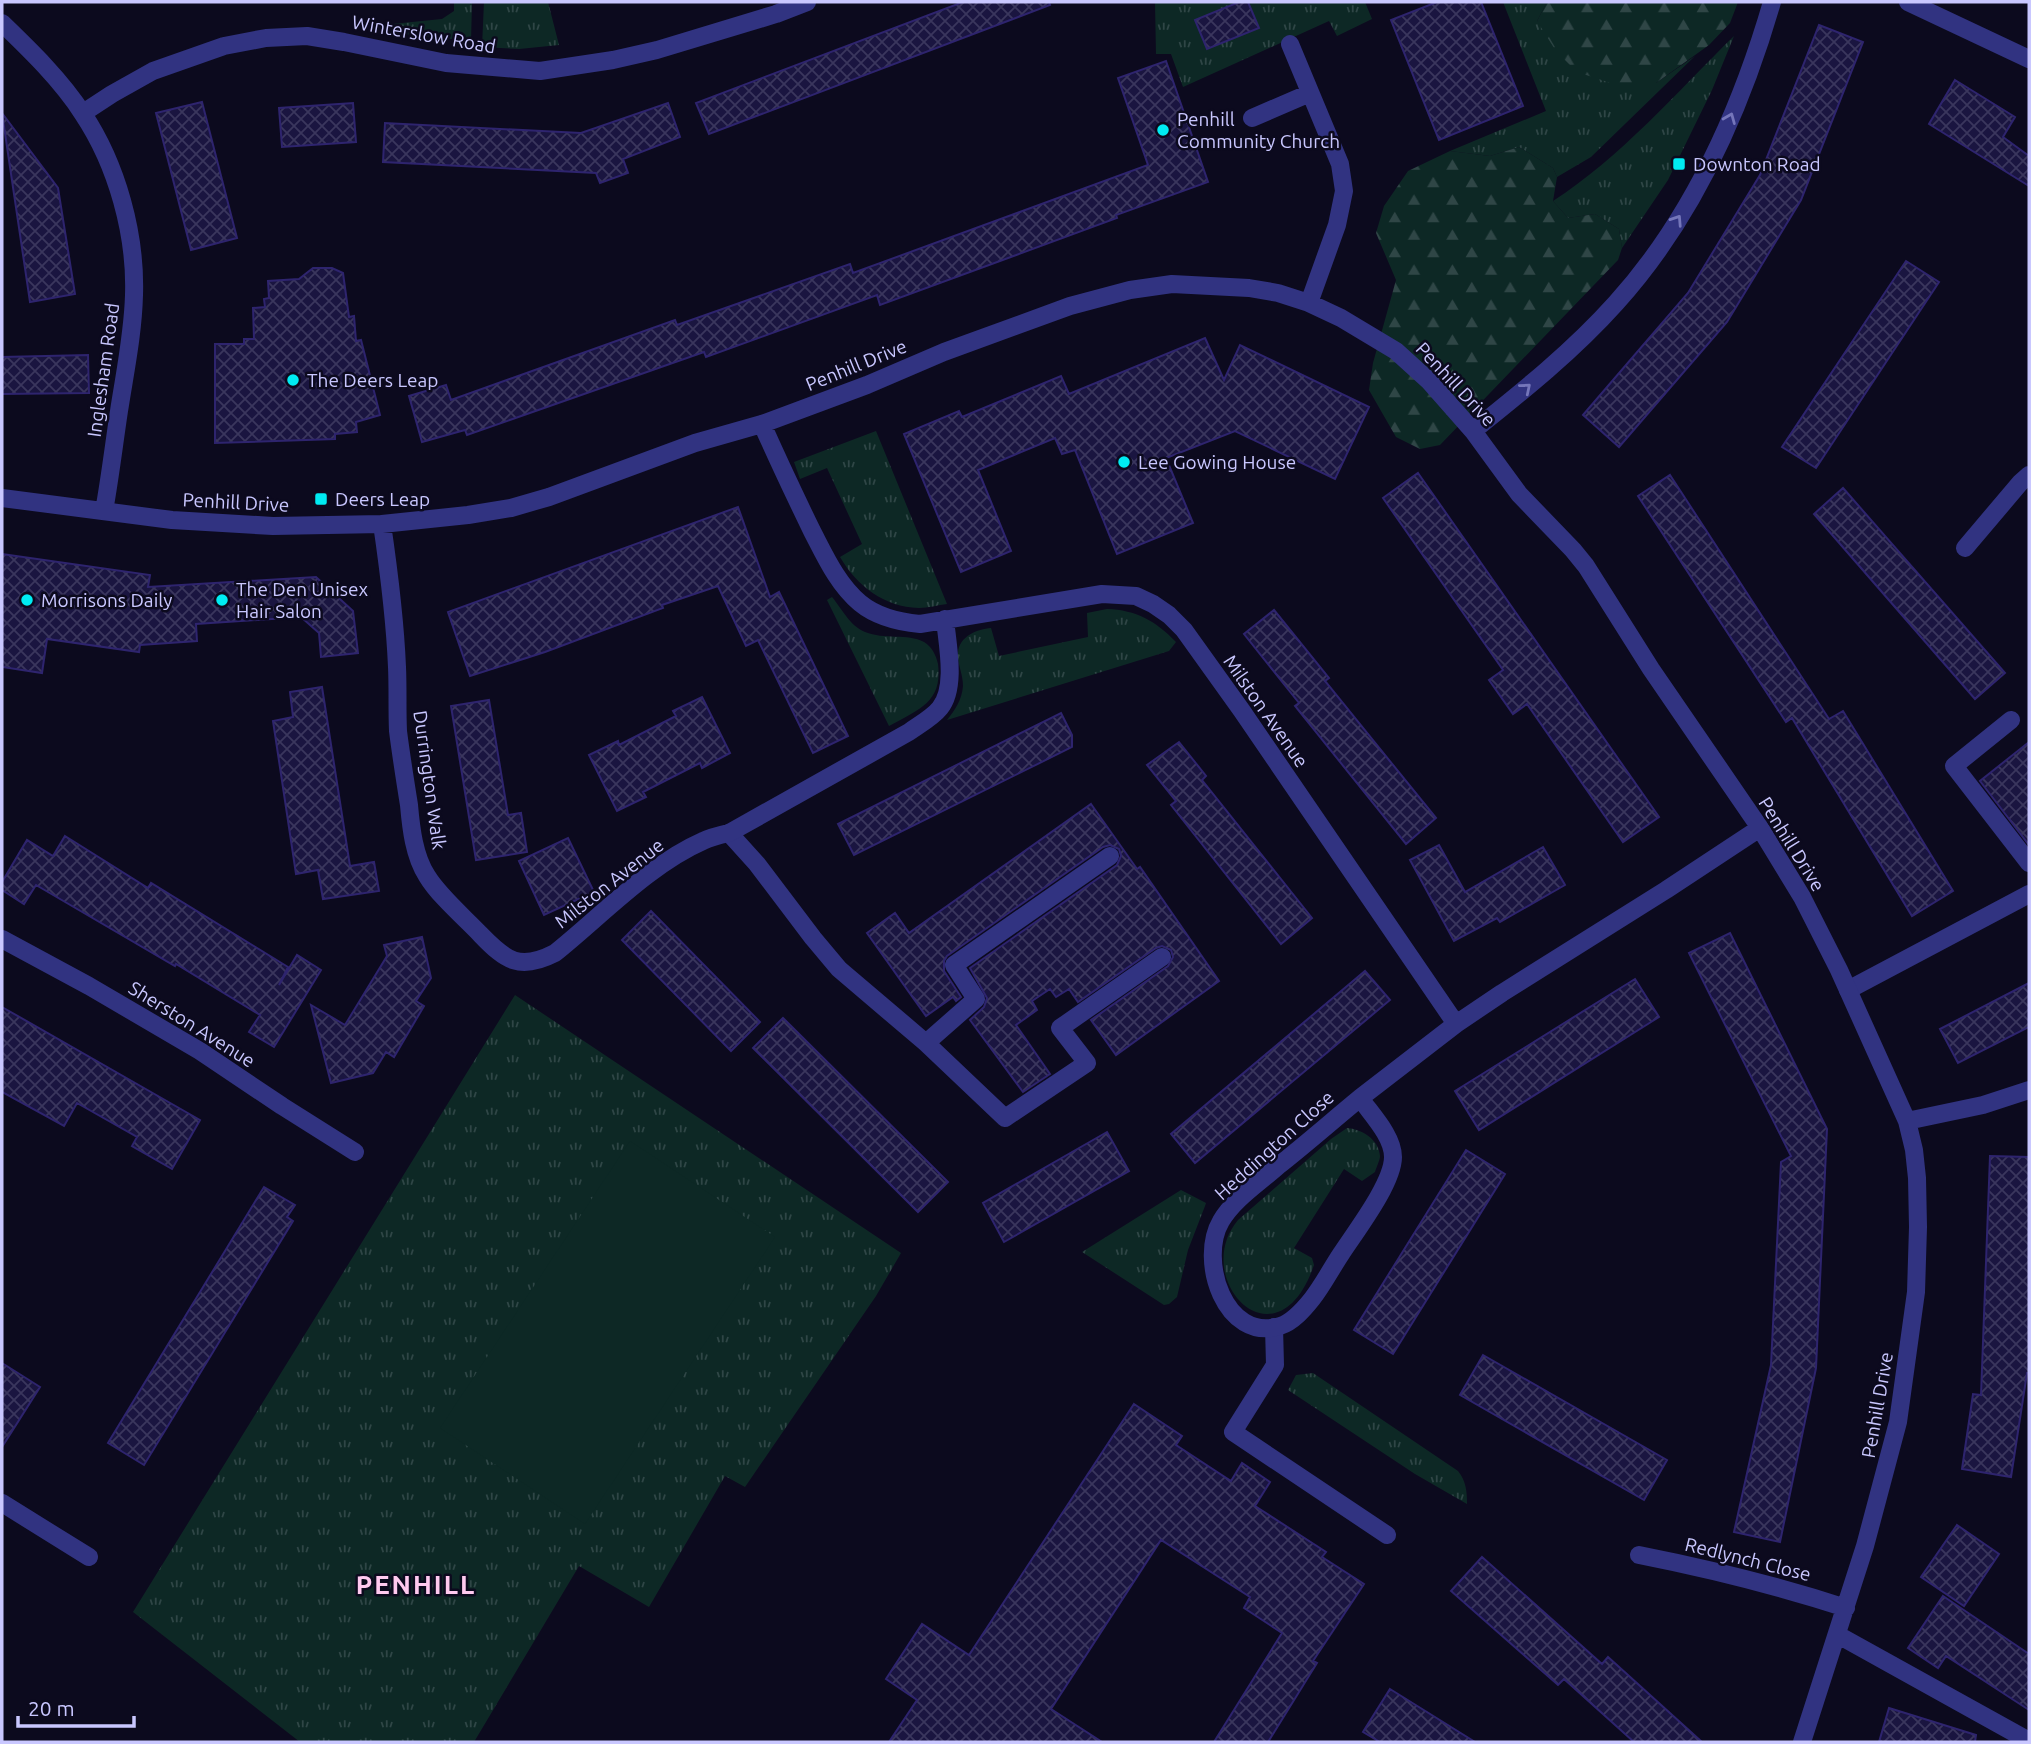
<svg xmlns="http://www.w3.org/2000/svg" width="2031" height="1744" viewBox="0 0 2031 1744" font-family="Ubuntu,sans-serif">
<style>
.grass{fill:url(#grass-tufts)}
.forest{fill:url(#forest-firs)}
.pitch{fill:#0d2825}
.building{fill:url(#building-cross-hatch);stroke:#2e246e;stroke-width:2}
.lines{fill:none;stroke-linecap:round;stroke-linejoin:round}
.lane{stroke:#313381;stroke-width:18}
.street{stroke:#313381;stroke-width:18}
.oneway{stroke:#7576ba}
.poi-dot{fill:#00ebf2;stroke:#0c0a1e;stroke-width:2.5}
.labels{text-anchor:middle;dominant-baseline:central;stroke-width:5;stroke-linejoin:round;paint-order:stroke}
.street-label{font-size:19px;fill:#c9c7ff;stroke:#0c0a1e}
.poi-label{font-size:19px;fill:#c9c7ff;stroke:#0c0a1e;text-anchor:start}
.district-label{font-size:26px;font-weight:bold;letter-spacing:2px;fill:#ffc9ef;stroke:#0c0a1e}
</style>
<defs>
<pattern id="grass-tufts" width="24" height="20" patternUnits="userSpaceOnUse" patternTransform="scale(1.75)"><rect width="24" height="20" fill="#0d2825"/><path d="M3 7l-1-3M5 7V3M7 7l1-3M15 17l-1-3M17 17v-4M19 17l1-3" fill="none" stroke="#2f4646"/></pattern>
<pattern id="forest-firs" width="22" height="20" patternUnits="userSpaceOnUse" patternTransform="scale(1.75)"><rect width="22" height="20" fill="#0d2825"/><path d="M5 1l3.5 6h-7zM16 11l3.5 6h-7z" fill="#2f4646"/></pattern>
<pattern id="building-cross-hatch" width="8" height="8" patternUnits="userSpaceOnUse" patternTransform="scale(1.75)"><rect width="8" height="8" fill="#1a1540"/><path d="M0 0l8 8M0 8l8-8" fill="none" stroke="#3a365d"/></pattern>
</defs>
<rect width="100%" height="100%" fill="#0c0a1e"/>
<path class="grass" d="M454,2h18l-1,39 -67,-7 -22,-9 60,-6 12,-8z
M484,2h64l11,43 -40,4 -37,-2z
M1155,2h210l7,17 -35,17 -8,-15 -146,66 -12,-33h-15z
M1503,2h44l-10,19 119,62 39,-27 -104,101 -34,20 -4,-9 -34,-21 -29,9 -40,-5 96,-40z
M1734,36l-22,54 -44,90 -46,68 -3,-19 -24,-15 -27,4 -15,-17c67,-43 124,-109 181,-165z
M876,431l71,173c-9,1 -19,4 -28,4 -35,-1 -62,-22 -79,-51l22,-13 -35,-76 -27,11 -6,-17z
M832,597c10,12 18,29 33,35 19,8 42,1 59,10 8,5 12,13 14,22 5,39 -21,46 -49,62l-62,-126z
M1107,609c29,1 49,12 69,33l-7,9 -222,69c8,-10 15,-20 16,-34 0,-12 -6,-23 -5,-33 1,-17 20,-24 33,-25l8,28 89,-19 -1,-24z
M515,995l386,258 -25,43 -131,191 -20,-11 -76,131 -70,-41 -105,176h-174l-167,-130z
M1347,1128c14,1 32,11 33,28 0,4 -4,12 -5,16l-13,9 -18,-12 -50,79 18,10 2,7c-37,107 -125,14 -76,-45l93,-81z
M1181,1190l25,13 -1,3 -17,44 -11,47 -8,7 -5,1 -82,-53z
M1313,1373l145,98c8,10 9,20 9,33l-52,-30 -127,-84 8,-15z"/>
<path class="forest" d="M1547,2h191l-8,21 -21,22 -53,38 -39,2 -40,-13 -21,-21 -19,-30z
M1519,147l34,21 4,9 -4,24 15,17 27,-4 24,15 3,19 -4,12 -178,185 -20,4 -24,-12 -27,-47 4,-27 23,-83 -20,-47 8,-27 24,-35 42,-20 40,5z"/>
<path class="pitch" d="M630,1141l145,96 -190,287 -145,-96z"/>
<path class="building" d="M963,2h86l1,3 -341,129 -13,-31z
M1239,2h9l11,26 -52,21 -12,-29z
M1437,2h44l42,104 -84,34 -48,-120z
M1819,25l44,17 -62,158 -74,122 -108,125 -36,-32 105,-122 72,-118z
M1166,61l42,121 -92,33 1,3 -237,87 -3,-10 -171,62 -2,-5 -237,83 -2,-5 -43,12 -13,-46 37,-11 5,15 224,-80 2,5 173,-61 3,9 295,-108 -30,-87z
M1955,80l60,37 -12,20 26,19v30l-100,-62z
M202,102l35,136 -46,12 -35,-137z
M353,103l3,39 -74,5 -3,-39z
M668,103l12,34 -57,22 5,14 -28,10 -4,-10 -213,-11 2,-39 196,10z
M2,113l56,75 17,106 -45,8z
M1906,261l33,21 -123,186 -34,-21z
M313,268h19l11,5 6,44 5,-1 2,25 5,-1 19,75 -24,7 1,10 -22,2v5l-120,4v-99h29v-5h10l-1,-31 12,-1 -1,-8 5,-1 -1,-17 31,-2z
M1205,338l19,42 16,-35 129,62 -34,72 -100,-48 -69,27 27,65 -76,31 -42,-104 -13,4 -7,-16 -77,32 33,81 -50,21 -57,-138 55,-23 3,6 99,-41 8,18z
M88,355l1,38 -87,1v-37z
M1418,473l241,344 -36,25 -96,-138 -14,10 -24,-34 14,-10 -120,-172z
M1670,475l159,244 14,-8 110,180 -41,25 -120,-198 -6,4 -148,-226z
M1843,488l162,185 -30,26 -161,-185z
M738,507l32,90 9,-5 69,144 -35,17 -55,-113 -12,6 -28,-60 -56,19 1,3 -118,44 -75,24 -22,-64z
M2,554l148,21 -2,12 168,-10 37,34 5,42 -37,4 -2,-24 -18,-16 -105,7 1,17 -57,4 -1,7 -92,-13 -5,34 -40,-6z
M1274,610l55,68 -4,3 111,137 -30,26 -111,-138 4,-3 -55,-69z
M322,687l28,179 24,-4 5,29 -56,8 -5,-29 -22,4 -23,-153 20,-4 -3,-25z
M702,697l28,56 -28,15 -2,-5 -57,29 3,5 -29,14 -28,-56 29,-14 1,4 57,-29 -3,-5z
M489,700l19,115 13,-2 6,39 -51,8 -25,-154z
M1061,713l11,22v12l-218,108 -16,-31z
M1179,742l27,34 -4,4 110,138 -31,26 -110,-139 5,-4 -29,-36z
M2029,742v103l-49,-64z
M1091,804l46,65 3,-2 79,114 -103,74 -25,-35 77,-54 5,-9 -2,-7 -9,-4 -6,2 -78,54 -9,-13 -13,8 -6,-8 -18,12 5,9 -21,15 34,49 -27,18 -53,-72 14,-13 3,-9 -17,-30 147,-103 4,-9 -2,-7 -9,-4 -7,2 -156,109 -3,5v10l17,26 -5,4 -3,-4 -27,19 -59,-83 28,-20 14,20z
M65,836l83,52 3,-5 137,84 -9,18 18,-30 24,15 -47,77 -25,-15 11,-17 -84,-51 -1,2 -139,-81 -12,19 -22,-14v-8l25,-42 26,16z
M568,838l26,54 -50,23 -25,-54z
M1439,845l26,47 78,-45 22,38 -65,37 -3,-4 -43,23 -44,-81z
M651,911l109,111 -29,29 -109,-111z
M1730,933l97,196 -11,239 -36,174 -46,-10 37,-167 10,-203 10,-6 -102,-203z
M422,937l9,41 -15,23 8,5 -30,51 -8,-5 -13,21 -42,10 -20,-78 34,20 42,-69 -3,-11z
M1365,971l25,29 -195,163 -24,-29z
M1635,979l24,38 -180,113 -24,-39z
M2029,983v44l-71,36 -18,-34z
M2,1007l198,113 -28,49 -40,-23 5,-9 -60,-34 -13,23 -62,-34z
M783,1018l165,164 -30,30 -165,-164z
M1107,1132l22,39 -125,71 -21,-39z
M1466,1150l39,24 -112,180 -39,-24z
M1990,1156l39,1v216h-2l-16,104 -49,-8 11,-75 8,1z
M264,1187l31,18 -8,12 6,4 -149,244 -36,-22z
M1483,1355l184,105 -23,40 -184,-105z
M2,1363l38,24 -38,60z
M1134,1404l48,32 -6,9 55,36 11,-18 28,19 -15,24 71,46 -4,5 42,27 -51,77 4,2 -49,79h-54l68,-109 -38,-25 6,-11 -89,-57 -110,169 51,33h-213l28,-42 -31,-21 36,-55 47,31z
M1957,1525l42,29 -35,52 -43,-29z
M1482,1557l120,107 6,-7 94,85h-68l-70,-63 -6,6 -107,-94z
M1943,1596l86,58v56l-83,-54 -8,12 -30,-20z
M1390,1689l85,53h-95l-17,-10z
M1889,1708l87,27 -1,7h-96z"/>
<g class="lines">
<path class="lane" d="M2011,720l-57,46 75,97
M729,833l28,31 56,74 26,31 87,74 79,75 82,-55 -27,-35 102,-71
M1848,990l181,-96
M926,1043l50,-44 -22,-34 156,-109
M1274,1327l1,38 -42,67 154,103"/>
<path class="street" d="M1908,2l121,57
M2,23c29,28 59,57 81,91 34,51 53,120 51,181 -1,39 -9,77 -15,116 -5,33 -9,67 -15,100
M1290,44l50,120 4,27 -7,34 -28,78
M83,113l29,-19 41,-23 71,-25 42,-8 41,-2 37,6 102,21 94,8 73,-11 44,-10 119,-36 31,-12
M1252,118l58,-25
M762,424c16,36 33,72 50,107 13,25 26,54 48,72 17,14 38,19 60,21l182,-30 34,2 17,8 16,11 15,15 58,81 214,313
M1473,431c50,-40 100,-80 143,-128 76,-84 125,-194 156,-301
M2,498l170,22 101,6 109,-2 86,-9 43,-7 38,-11 146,-54 67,-19 105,-39 77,-33 126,-46 60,-16 42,-6 77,4 29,5 31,10 32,15 55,33 33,30 44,50 46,63 54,56 13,16 65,103 109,159 42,69 37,73 68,151 7,29 3,28 1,49 -2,65 -18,130 -33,124 -63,196
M382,524c7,48 13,95 15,143 1,21 0,43 1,64 3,24 7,49 11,74 2,23 5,51 18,71 12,20 38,42 54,59 25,26 39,36 74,18 45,-36 95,-89 148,-112 8,-4 17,-6 26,-8l180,-101c10,-7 24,-15 31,-24 17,-21 7,-65 5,-89
M1965,548l55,-65 9,-8
M2,939l87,47 111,65 82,55 73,46
M1360,1098c-28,23 -54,46 -82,68 -19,17 -44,33 -57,55 -23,39 4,122 59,105 13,-4 24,-17 32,-27 11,-14 19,-30 29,-45 15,-23 52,-71 52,-97 0,-21 -22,-43 -33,-59l96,-74 46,-31 164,-103 94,-62
M1907,1121l76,-16 46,-15
M2,1503l87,54
M1639,1555c71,14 139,31 207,53
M1838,1635l191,106"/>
</g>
<defs><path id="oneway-chevron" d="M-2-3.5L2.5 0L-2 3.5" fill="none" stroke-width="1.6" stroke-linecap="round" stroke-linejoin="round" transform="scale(1.75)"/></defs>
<g class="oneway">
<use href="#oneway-chevron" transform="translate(1730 118) rotate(-68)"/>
<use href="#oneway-chevron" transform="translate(1677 220) rotate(-57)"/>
<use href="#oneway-chevron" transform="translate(1526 388) rotate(-40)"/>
</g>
<g class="poi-dot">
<circle cx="1163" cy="130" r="7"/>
<rect x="1672" y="157" width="14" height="14" rx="3.5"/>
<circle cx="293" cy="380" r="7"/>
<circle cx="1124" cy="462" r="7"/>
<rect x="314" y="492" width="14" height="14" rx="3.5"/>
<circle cx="27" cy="600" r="7"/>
<circle cx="222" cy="600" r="7"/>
</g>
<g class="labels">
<g class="street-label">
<text transform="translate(424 34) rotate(10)">Winterslow Road</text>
<text transform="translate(856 365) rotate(-22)">Penhill Drive</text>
<text transform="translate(103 370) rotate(-82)">Inglesham Road</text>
<text transform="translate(1456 384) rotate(47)">Penhill Drive</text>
<text transform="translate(236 502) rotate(3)">Penhill Drive</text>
<text transform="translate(1266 711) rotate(55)">Milston Avenue</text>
<text transform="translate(430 780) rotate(82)">Durrington Walk</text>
<text transform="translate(1792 844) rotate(58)">Penhill Drive</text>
<text transform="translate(609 883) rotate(-38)">Milston Avenue</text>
<text transform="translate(192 1024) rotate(32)">Sherston Avenue</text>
<text transform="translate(1274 1145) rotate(-42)">Heddington Close</text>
<text transform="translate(1877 1405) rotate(-80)">Penhill Drive</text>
<text transform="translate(1748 1559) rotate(14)">Redlynch Close</text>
</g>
<g class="poi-label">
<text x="1177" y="119">Penhill<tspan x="1177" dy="22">Community Church</tspan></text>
<text x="1693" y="164">Downton Road</text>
<text x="307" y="380">The Deers Leap</text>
<text x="1138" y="462">Lee Gowing House</text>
<text x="335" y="499">Deers Leap</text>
<text x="236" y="589">The Den Unisex<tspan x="236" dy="22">Hair Salon</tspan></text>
<text x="41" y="600">Morrisons Daily</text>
</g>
<g class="district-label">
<text x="416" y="1584">PENHILL</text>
</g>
</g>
<rect width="2031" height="1744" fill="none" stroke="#c9c7ff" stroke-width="7"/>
<path d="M18 1716v10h116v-10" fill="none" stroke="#c9c7ff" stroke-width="3.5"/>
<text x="28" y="1716" font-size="21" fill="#c9c7ff" stroke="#0c0a1e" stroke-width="5" paint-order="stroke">20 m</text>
</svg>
